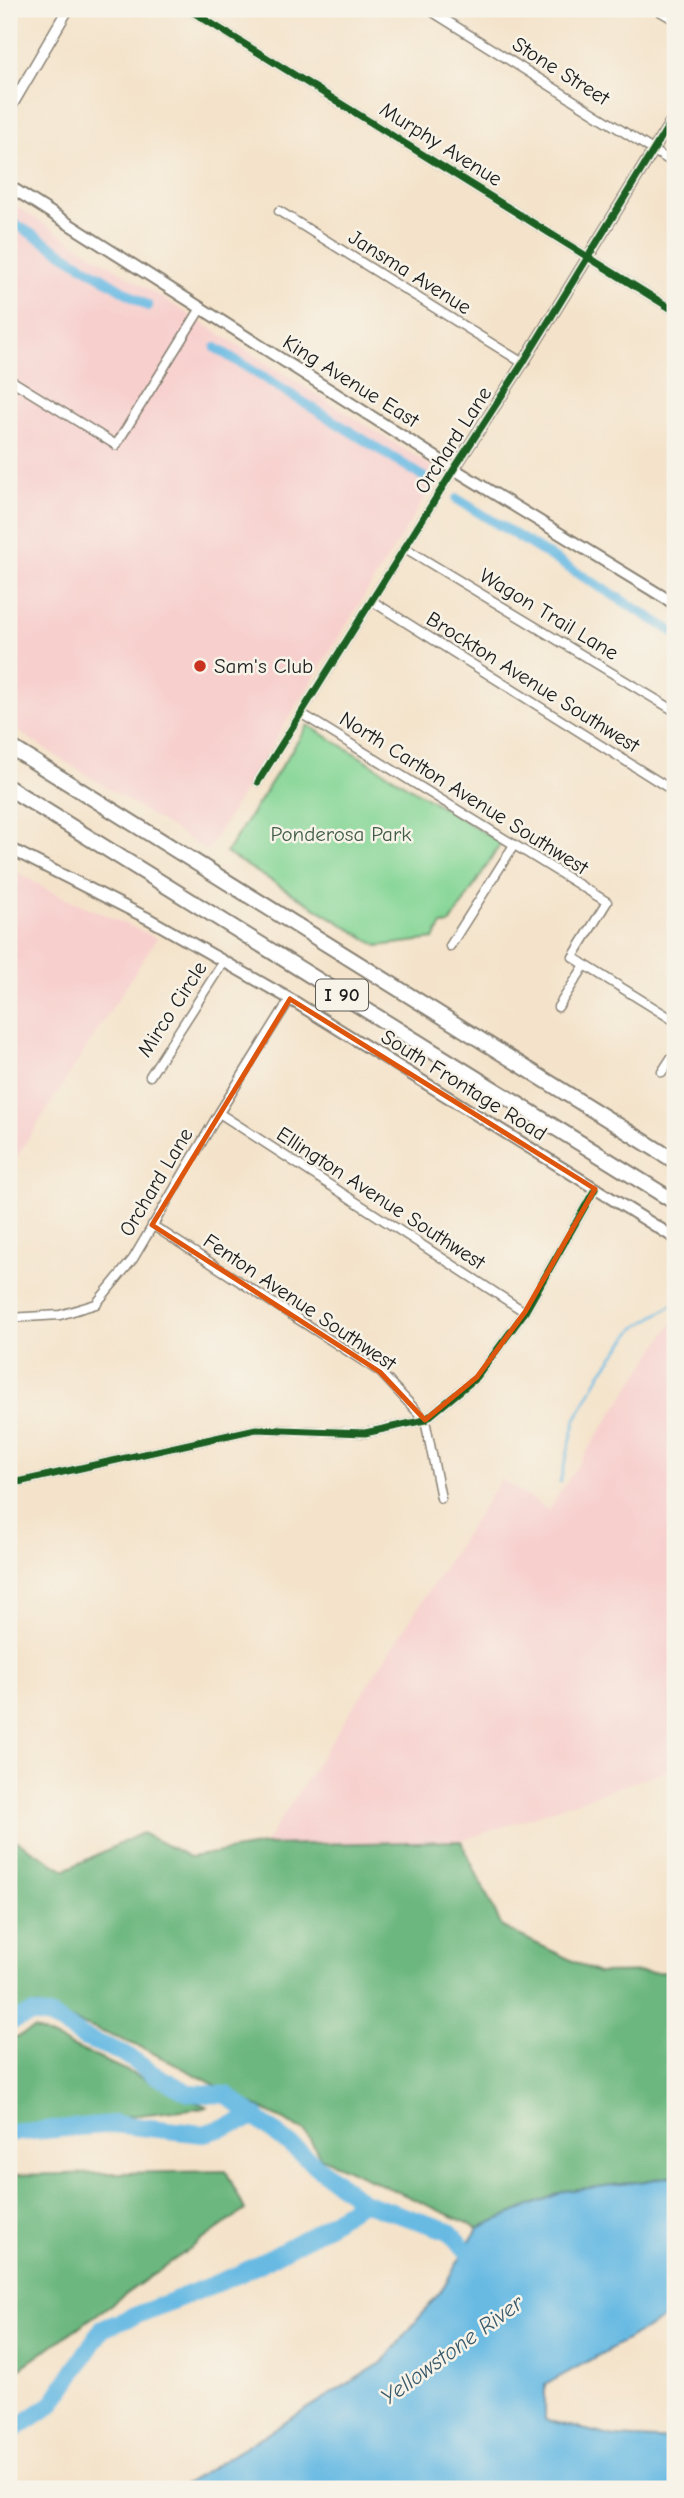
<svg xmlns="http://www.w3.org/2000/svg" width="684" height="2498" viewBox="0 0 684 2498" font-family="'Comic Neue',sans-serif">
<style>
.built{fill:#f7d0ce}
.green{fill:#85d696;stroke:#507959;stroke-width:2}
.forest{fill:#6cb77f;stroke:#446a4e;stroke-width:2}
.water{fill:#68bae3;stroke:#426b80;stroke-width:2}
.lines{fill:none;stroke-linecap:round;stroke-linejoin:round}
.stream{stroke:#68bae3;stroke-width:2.5}
.canal{stroke:#68bae3;stroke-width:10}
.river{stroke:#68bae3;stroke-width:18}
.minor-casing{stroke:#888073;stroke-width:11}
.tertiary-casing{stroke:#888073;stroke-width:13}
.secondary-casing{stroke:#888073;stroke-width:14}
.motorway-casing{stroke:#888073;stroke-width:18}
.minor{stroke:#fff;stroke-width:8}
.tertiary{stroke:#fff;stroke-width:10}
.secondary{stroke:#fff;stroke-width:10}
.motorway{stroke:#fff;stroke-width:14}
.cycleway-casing{stroke:#f7f3e8;stroke-width:11}
.cycleway{stroke:#1b5e20;stroke-width:7}
.marked{fill:none;stroke:#de560d;stroke-width:5;stroke-linejoin:round}
.poi-dot{fill:#c8321e;stroke:#f7f3e8;stroke-width:2.5}
.labels{text-anchor:middle;dominant-baseline:central;stroke-width:5;stroke-linejoin:round;paint-order:stroke}
.shield{fill:#f7f3e8;stroke:#5e5c59;stroke-width:2}
.shield-label{font-size:19px;font-weight:bold;fill:#1c1c1c}
.street-label{font-size:21px;fill:#1c1c1c;stroke:#f7f3e8}
.poi-label{font-size:21px;fill:#1c1c1c;stroke:#f7f3e8;text-anchor:start}
.park-label{font-size:21px;fill:#415d47;stroke:#f7f3e8}
.water-label{font-size:23px;font-style:italic;fill:#3a5b6c;stroke:#f7f3e8}
</style>
<rect width="100%" height="100%" fill="#f7f3e8"/>
<filter id="ink" filterUnits="userSpaceOnUse"><feTurbulence type="fractalNoise" baseFrequency=".0143" numOctaves="2"/><feDisplacementMap in="SourceGraphic" scale="14" xChannelSelector="R" yChannelSelector="G"/><feConvolveMatrix kernelMatrix="1 2 1 2 8 2 1 2 1" color-interpolation-filters="sRGB"/></filter>
<filter id="wash" filterUnits="userSpaceOnUse"><feTurbulence type="fractalNoise" baseFrequency=".00686" numOctaves="4" result="noise"/><feDisplacementMap in="SourceGraphic" scale="28" xChannelSelector="R" yChannelSelector="G"/><feGaussianBlur stdDeviation="1.57" result="paint"/><feColorMatrix in="noise" values="0 0 0 0 0 0 0 0 0 0 0 0 0 0 0 0 0 1.4 0 .05"/><feComposite in="paint" operator="in"/></filter>
<g filter="url(#wash)">
<rect width="100%" height="100%" fill="#f4e3ca"/>
<path class="built" d="M9,202l432,270 -234,379 -198,-125z
M9,867l37,22 111,49 -148,231z
M675,1319v449l-214,73 -197,4 237,-366 47,31z"/>
<path class="green" d="M308,725l193,118 -51,81 -8,1 -8,14 -56,7 -152,-93z"/>
<path class="forest" d="M142,1833l48,24 74,-12 197,-4 41,86 96,46 77,-1v203l-29,6 -81,10 -87,37 -158,-71 -15,-26 -162,-83 -106,-42 -28,10v-180l56,34z
M34,2029l164,74 10,4 -199,23v-90z
M226,2171l19,39 -236,166v-201z"/>
<path class="water" d="M675,2175v138l-130,72v35l70,17 60,3v49h-498l206,-127 58,-71 37,-63 87,-37 81,-10z"/>
<g class="lines">
<path class="stream" d="M560,1482l16,-63 25,-46 33,-44 41,-26"/>
<path class="canal" d="M9,220l139,86
M216,348l208,129
M457,499l218,134"/>
<path class="river" d="M9,2022l23,-8 19,3 34,21 40,16 28,20 36,19 38,2 135,107 87,29 31,34
M9,2133l105,-9 89,10 54,-17
M9,2433l43,-29 50,-75 140,-56 73,-40 47,-31"/>
</g>
</g>
<g filter="url(#ink)">
<g class="lines">
<defs>
<path id="minor" d="M188,9l487,302
M428,9l247,155
M656,9l19,11
M279,211l244,152
M9,379l107,66 85,-137
M405,548l270,163
M372,601l303,191
M302,714l305,188 -34,55 12,8 -27,42
M258,782l196,-313
M450,946l64,-101
M585,965l90,56
M662,1072l13,-20
M150,1076l74,-115
M219,1113l306,199
M152,1225l228,147 45,48 16,78
M9,1318l51,-3 36,-11 37,-45 86,-146 71,-114
M9,1484l247,-55 109,4 60,-13 52,-43 48,-65 70,-123"/>
<path id="tertiary" d="M9,110l59,-101
M454,469l69,-106 152,-248"/>
<path id="secondary" d="M9,186l445,283 221,135
M9,848l140,71 141,80 385,239"/>
<path id="motorway" d="M9,746l666,415
M9,788l666,414"/>
</defs>
<use href="#minor" class="minor-casing"/>
<use href="#tertiary" class="tertiary-casing"/>
<use href="#secondary" class="secondary-casing"/>
<use href="#motorway" class="motorway-casing"/>
<use href="#minor" class="minor"/>
<use href="#tertiary" class="tertiary"/>
<use href="#secondary" class="secondary"/>
<use href="#motorway" class="motorway"/>
<defs>
<path id="cycleway" d="M188,9l487,302
M258,782l196,-313 69,-106 152,-248
M9,1484l247,-55 109,4 60,-13 52,-43 48,-65 70,-123"/>
</defs>
<use href="#cycleway" class="cycleway-casing"/>
<use href="#cycleway" class="cycleway"/>
</g>
</g>
<path class="marked" d="M290,999l305,190 -70,123 -48,65 -52,43 -45,-48 -228,-147z"/>
<circle class="poi-dot" cx="200" cy="666" r="7"/>
<g class="labels">
<rect class="shield" x="316" y="979.5" width="52" height="31" rx="5"/>
<g class="shield-label">
<text x="342" y="995">I 90</text>
</g>
<g class="street-label">
<text transform="translate(561 71) rotate(32)">Stone Street</text>
<text transform="translate(441 144) rotate(32)">Murphy Avenue</text>
<text transform="translate(410 272) rotate(32)">Jansma Avenue</text>
<text transform="translate(351 381) rotate(32)">King Avenue East</text>
<text transform="translate(453 440) rotate(-57)">Orchard Lane</text>
<text transform="translate(549 614) rotate(31)">Wagon Trail Lane</text>
<text transform="translate(533 682) rotate(32)">Brockton Avenue Southwest</text>
<text transform="translate(464 793) rotate(32)">North Carlton Avenue Southwest</text>
<text transform="translate(172 1009) rotate(-57)">Mirco Circle</text>
<text transform="translate(464 1085) rotate(32)">South Frontage Road</text>
<text transform="translate(156 1182) rotate(-59)">Orchard Lane</text>
<text transform="translate(381 1198) rotate(33)">Ellington Avenue Southwest</text>
<text transform="translate(300 1302) rotate(34)">Fenton Avenue Southwest</text>
</g>
<g class="poi-label">
<text x="214" y="666">Sam's Club</text>
</g>
<g class="park-label">
<text x="341" y="834">Ponderosa Park</text>
</g>
<g class="water-label">
<text transform="translate(452 2350) rotate(-36)">Yellowstone River</text>
</g>
</g>
<rect width="684" height="2498" fill="none" stroke="#f7f3e8" stroke-width="35"/>
</svg>
